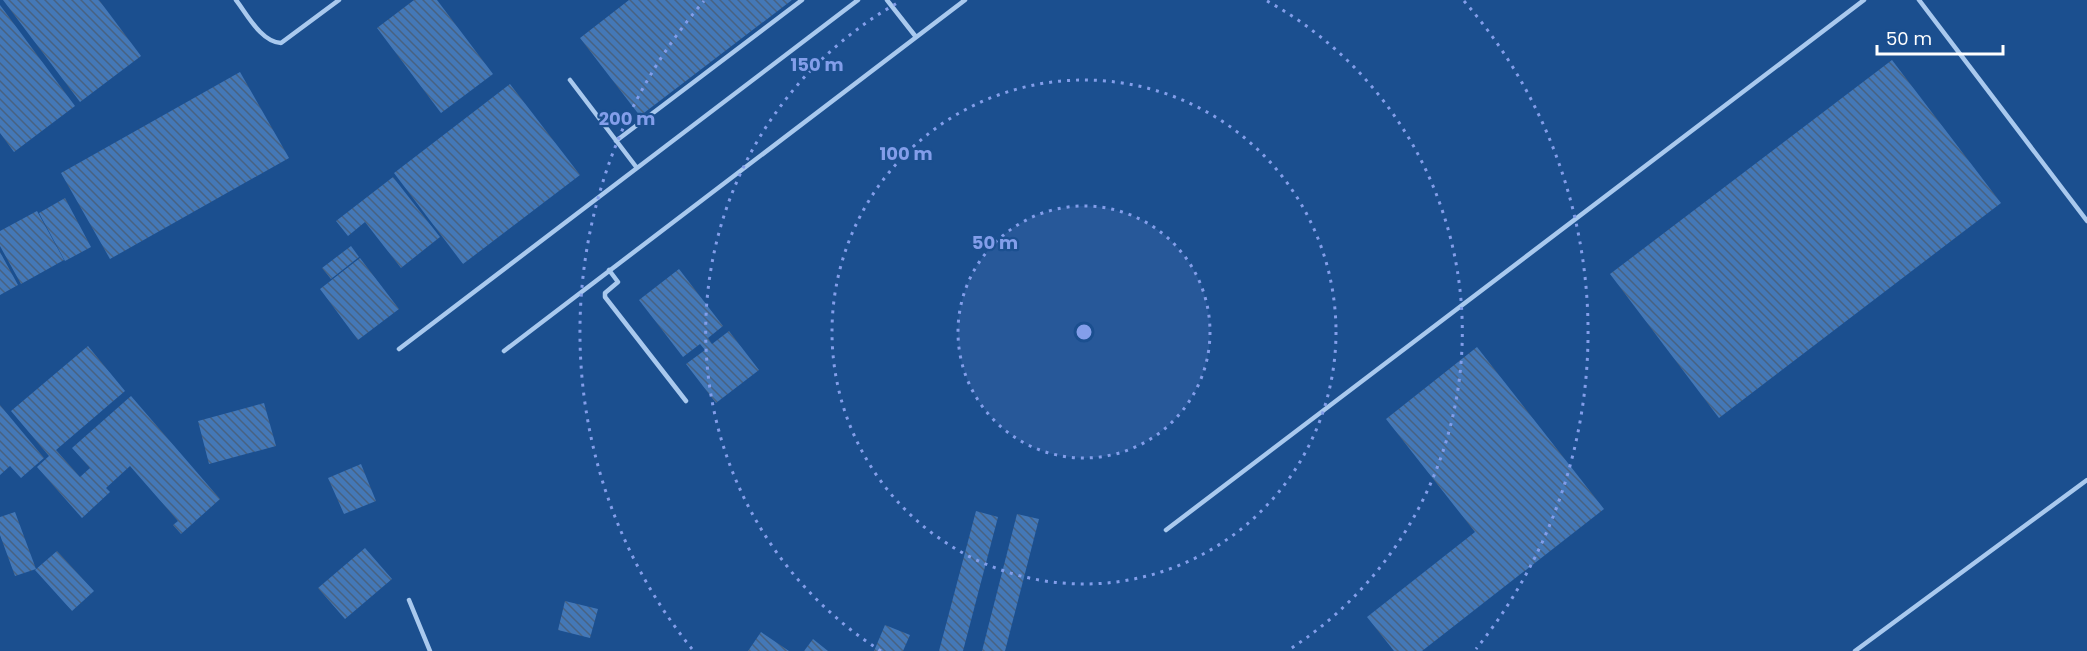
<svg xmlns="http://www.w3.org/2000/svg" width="2087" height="651" viewBox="0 0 2087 651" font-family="Poppins,sans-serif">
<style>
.building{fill:url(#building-back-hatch)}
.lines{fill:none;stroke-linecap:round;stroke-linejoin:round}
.lane{stroke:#a9c9ee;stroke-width:4.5}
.ring{fill:none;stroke:#839eea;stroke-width:3;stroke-dasharray:3 6}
.centre{fill:#839eea;stroke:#1b4f8f;stroke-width:3}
.ring-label{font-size:18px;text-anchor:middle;font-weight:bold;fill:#839eea;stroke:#1b4f8f;stroke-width:4.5;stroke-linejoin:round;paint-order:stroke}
</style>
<defs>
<pattern id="building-back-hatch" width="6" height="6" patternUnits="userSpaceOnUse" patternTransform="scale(1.5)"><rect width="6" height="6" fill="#4478b7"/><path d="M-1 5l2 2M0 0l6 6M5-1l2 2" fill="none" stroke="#486282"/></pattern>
</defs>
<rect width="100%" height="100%" fill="#1b4f8f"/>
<path class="building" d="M3,0h96l42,56 -61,46z
M414,0h23l56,74 -52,39 -64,-85z
M629,0h163l-152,116 -60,-78z
M0,5l75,101 -61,46 -14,-19z
M1892,60l109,143 -282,215 -109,-144z
M240,72l49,86 -179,101 -49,-86z
M510,84l70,91 -117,89 -69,-91z
M393,177l47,60 -39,31 -36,-46 -17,14 -12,-15z
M65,198l26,49 -26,14 -26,-48z
M37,211l27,49 -43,24 -21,-38v-15z
M351,246l8,11 -28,22 -9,-11z
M0,252l18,33 -18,10z
M360,258l39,51 -41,31 -38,-51z
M679,269l44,57 -15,12 4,6 17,-13 30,39 -43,33 -30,-39 19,-14 -5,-6 -17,13 -44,-57z
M88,346l37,45 -69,59 24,27 10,-9 -18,-20 59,-52 89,103 -39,35 -8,-9 5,-4 -48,-55 -24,22 4,4 -28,26 -45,-51 12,-11 -38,-45z
M1477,347l127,162 -182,142h-28l-27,-34 108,-85 -89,-113z
M264,403l12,43 -67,18 -11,-43z
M0,405l44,53 -23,20 -11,-12 -10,9z
M361,464l15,37 -32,13 -16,-36z
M976,511l22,6 -35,134h-24z
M15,512l21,57 -21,7 -15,-41v-18z
M1017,514l22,5 -34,132h-23z
M365,548l27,31 -47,40 -27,-31z
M57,551l37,40 -22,20 -37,-41z
M565,601l33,8 -8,29 -32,-8z
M885,625l25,10 -7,16h-29z
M761,632l28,19h-41z
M813,639l15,12h-24z"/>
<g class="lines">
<path class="lane" d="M236,0c11,14 25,42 45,43l58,-43
M887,0l29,37
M1919,0l168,221
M570,80l67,88
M616,141l186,-141
M609,270l9,12 -13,11v4l81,104
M399,349l459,-349
M504,351l461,-351
M1166,530l698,-530
M409,600l21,51
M1855,651l232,-171"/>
</g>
<circle cx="1084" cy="332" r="126" fill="#839eea" fill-opacity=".12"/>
<g class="ring">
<circle cx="1084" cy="332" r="126"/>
<circle cx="1084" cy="332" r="252"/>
<path d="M881 651A378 378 0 0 1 901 1M1267 1A378 378 0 0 1 1287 651"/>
<path d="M692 649A504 504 0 0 1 704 1M1464 1A504 504 0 0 1 1476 649"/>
</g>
<circle cx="1084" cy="332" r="9" class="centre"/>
<g class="ring-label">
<text x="817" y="71">150 m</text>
<text x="627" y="125">200 m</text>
<text x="906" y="160">100 m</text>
<text x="995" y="249">50 m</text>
</g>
<path d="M1877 45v9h126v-9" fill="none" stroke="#ffffff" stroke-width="3"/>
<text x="1886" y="45" font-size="18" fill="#ffffff" stroke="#1b4f8f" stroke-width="4.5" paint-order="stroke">50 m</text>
</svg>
